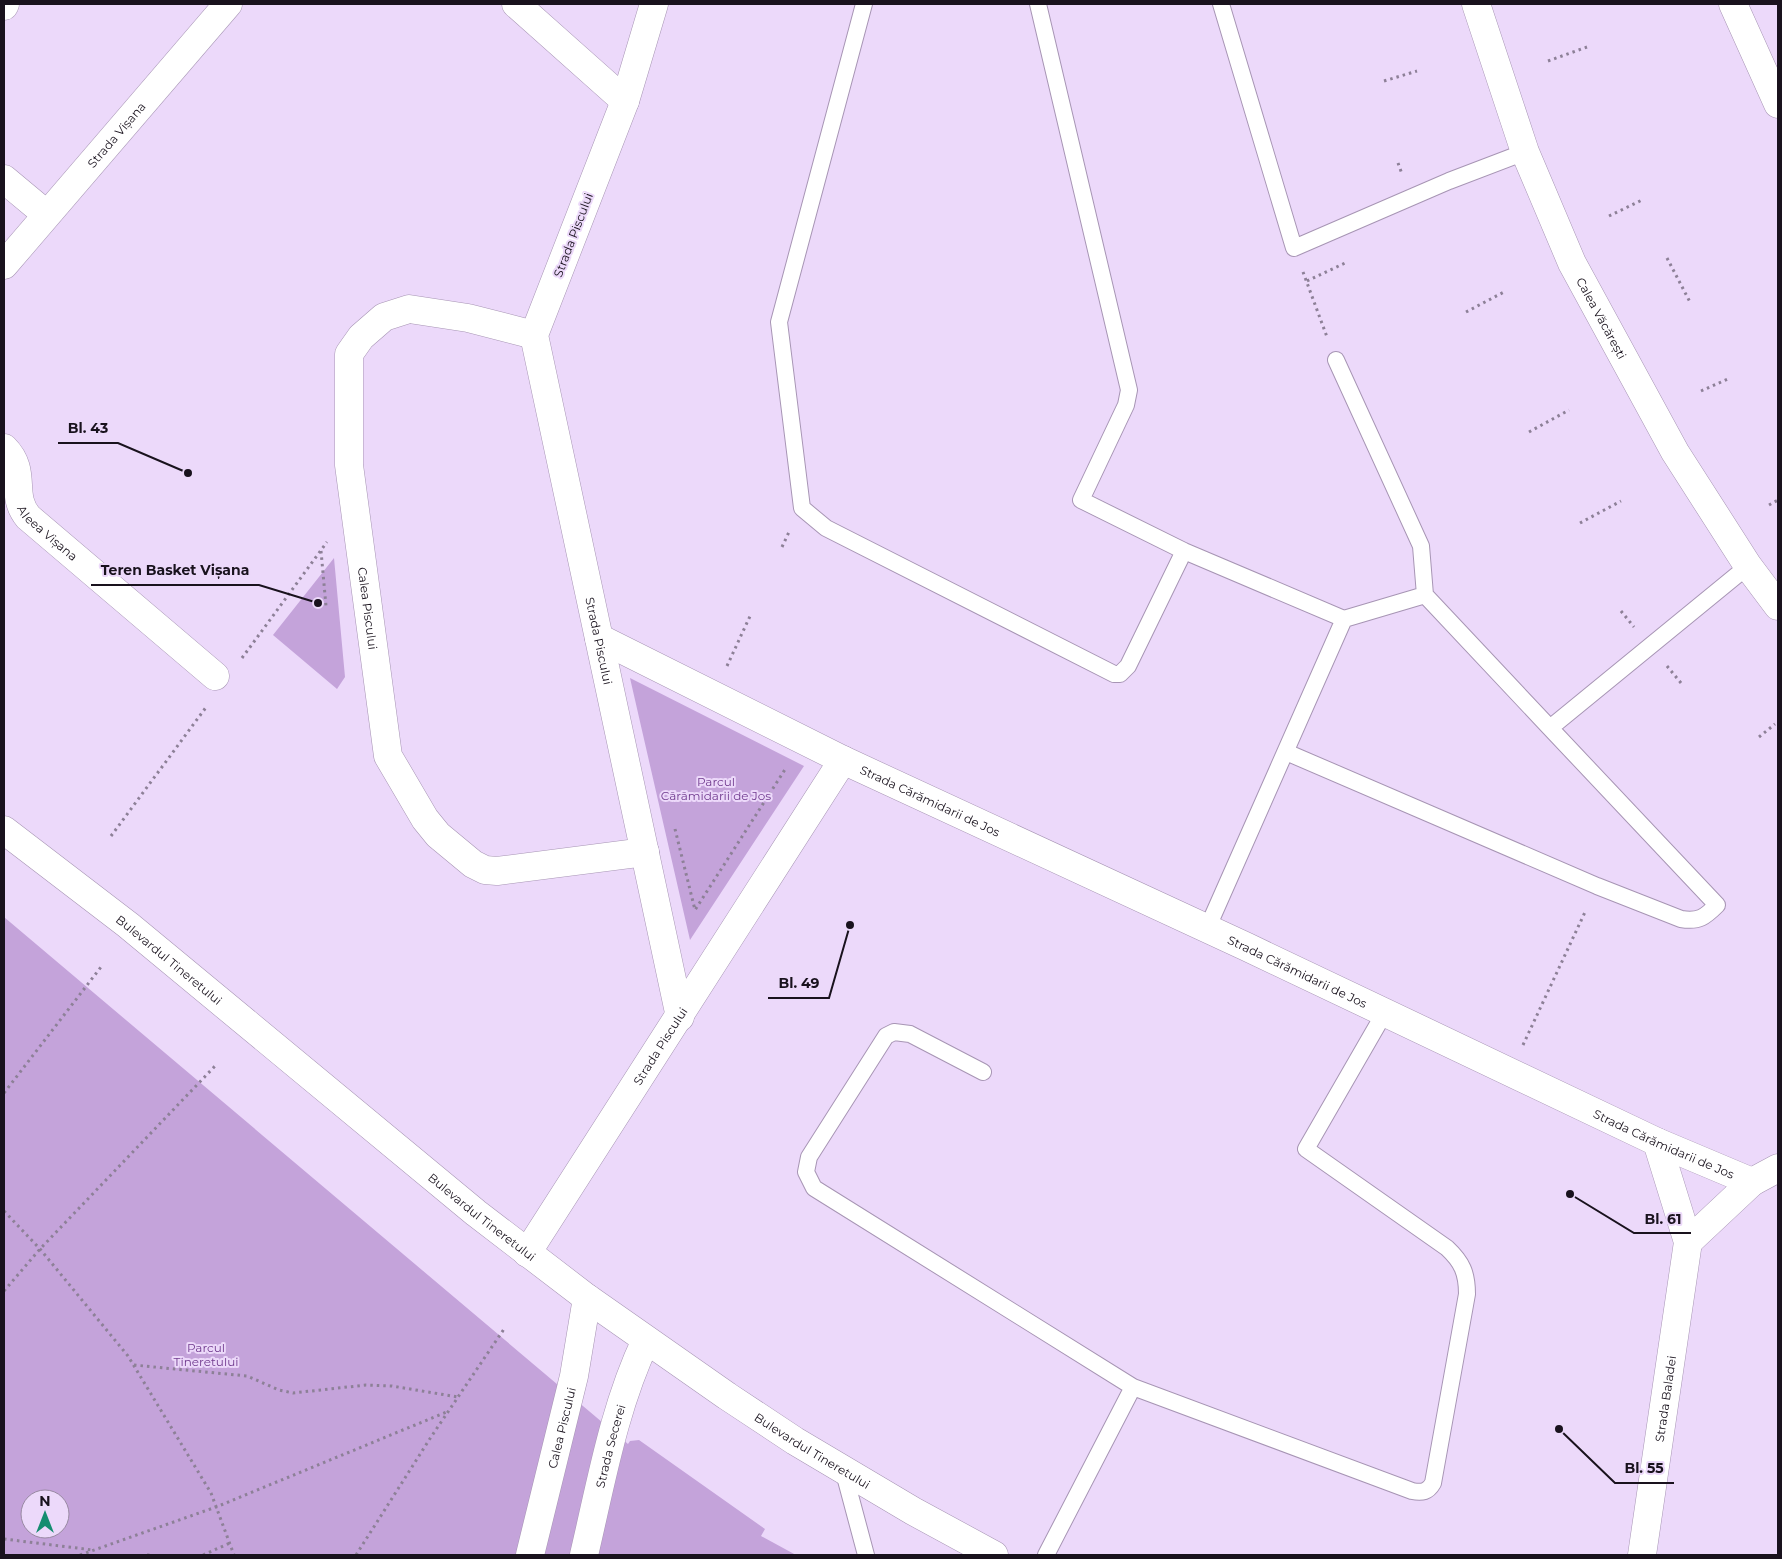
<svg xmlns="http://www.w3.org/2000/svg" width="1782" height="1559" viewBox="0 0 1782 1559" font-family="Montserrat,sans-serif">
<style>
.green{fill:#c4a3da;fill-rule:evenodd}
.lines{fill:none;stroke-linecap:round;stroke-linejoin:round}
.lane-casing{stroke:#a795b4;stroke-width:18}
.street-casing{stroke:#a795b4;stroke-width:29}
.secondary-casing{stroke:#a795b4;stroke-width:29}
.primary-casing{stroke:#a795b4;stroke-width:29}
.path{stroke:#8d8097;stroke-width:3;stroke-dasharray:2.5 4;stroke-linecap:butt}
.lane{stroke:#fff;stroke-width:16}
.street{stroke:#fff;stroke-width:28}
.secondary{stroke:#fff;stroke-width:28}
.primary{stroke:#fff;stroke-width:28}
.labels{text-anchor:middle;dominant-baseline:central;stroke-width:4;stroke-linejoin:round;paint-order:stroke}
.street-label{font-size:12px;fill:#19121d;stroke:#ecd9fa}
.park-label{font-size:12px;fill:#703a8e;stroke:#ecd9fa}
.leader{fill:none;stroke:#19121d;stroke-width:2}
.callout-dot{fill:#19121d;stroke:#ecd9fa;stroke-width:2}
.callout-label{font-size:14px;text-anchor:middle;font-weight:bold;fill:#19121d;stroke:#ecd9fa;stroke-width:4;stroke-linejoin:round;paint-order:stroke}
</style>
<rect width="100%" height="100%" fill="#ecd9fa"/>
<path class="green" d="M334,558l11,119 -8,12 -64,-54z
M630,678l174,88 -114,174z
M4,917l624,527 2,-3 9,-1 126,89 -4,7 35,19h-792zM30,1499h30v30h-30z"/>
<g class="lines">
<defs>
<path id="lane" d="M864,4l-85,318 23,186 24,20 288,146h6l8,-8 56,-115
M1038,4l91,386 -3,15 -45,95 103,51 160,68
M1221,4l73,244 155,-67 76,-29
M1336,360l85,186 4,49
M1286,752l311,134 84,33c18,3 24,-2 36,-14l-167,-177
M1207,929l137,-310 81,-24 125,133 198,-162
M983,1072l-73,-38 -16,-2 -8,4 -77,121 -3,15 8,16 319,199
M843,1469l23,86
M1046,1555l87,-168 279,104c10,2 16,1 21,-8l34,-189c0,-21 -5,-32 -20,-46l-141,-99 79,-137"/>
<g id="street">
<path d="M516,4l109,97"/>
<path id="s1" d="M654,4l-29,97 -91,234 146,682"/>
<path d="M1733,4l45,100"/>
<path d="M4,6l1,-2"/>
<path d="M4,179l42,35"/>
<path id="s2" d="M4,265l224,-261"/>
<path id="s3" d="M534,335l-66,-17 -59,-9 -25,8 -23,20 -12,17v111l39,291 37,63 13,16 35,29 12,6 12,1 148,-19"/>
<path id="s4" d="M4,448c24,24 5,46 24,69l187,159"/>
<path id="s5" d="M599,638l244,122 404,187 410,195 95,40"/>
<path d="M1688,1242l64,-60 26,-14"/>
<path id="s6" d="M527,1253l316,-493"/>
<path id="s7" d="M530,1555l44,-179 13,-78"/>
<path id="s8" d="M584,1555c17,-72 30,-148 62,-215"/>
<path id="s9" d="M1642,1555l46,-313 -31,-100"/>
</g>
<g id="secondary">
<path id="s10" d="M1476,4l49,148 47,111 103,189 73,114 30,40"/>
</g>
<g id="primary">
<path id="s11" d="M4,830l124,95 348,288 111,85 140,98 68,45 118,70 81,44"/>
</g>
</defs>
<use href="#lane" class="lane-casing"/>
<use href="#street" class="street-casing"/>
<use href="#secondary" class="secondary-casing"/>
<use href="#primary" class="primary-casing"/>
<path class="path" d="M1548,61l39,-14
M1384,81l33,-10
M1398,163l4,11
M1609,216l33,-16
M1667,258l24,46
M1303,272l24,65
M1307,281l38,-18
M1466,312l38,-20
M1701,391l29,-13
M1529,432l40,-22
M1769,505l9,-5
M1580,523l41,-22
M782,547l7,-15
M321,551l5,55
M1621,611l13,16
M242,658l85,-116
M727,666l24,-52
M1667,666l14,17
M1759,737l16,-13
M675,829l20,81 91,-142
M111,836l96,-130
M1523,1045l63,-135
M4,1093l97,-126
M4,1211l36,38 88,107 83,137 23,62
M4,1291l36,-42 176,-184
M134,1365l113,11 32,14 14,3 73,-8 26,1 66,11
M4,1539l89,11
M80,1555l136,-48 233,-96
M147,1555h4
M203,1555l27,-12
M356,1555l75,-118 73,-108"/>
<use href="#lane" class="lane"/>
<use href="#street" class="street"/>
<use href="#secondary" class="secondary"/>
<use href="#primary" class="primary"/>
</g>
<g class="labels">
<g class="street-label">
<text stroke="none"><textPath href="#s2" startOffset="172">Strada Vișana</textPath></text>
<text transform="translate(573 235) rotate(-69)">Strada Piscului</text>
<text stroke="none"><textPath href="#s10" startOffset="339">Calea Văcărești</textPath></text>
<text stroke="none"><textPath href="#s4" startOffset="100">Aleea Vișana</textPath></text>
<text stroke="none"><textPath href="#s3" startOffset="461">Calea Piscului</textPath></text>
<text stroke="none"><textPath href="#s1" startOffset="665">Strada Piscului</textPath></text>
<text stroke="none"><textPath href="#s5" startOffset="369">Strada Cărămidarii de Jos</textPath></text>
<text stroke="none"><textPath href="#s11" startOffset="210">Bulevardul Tineretului</textPath></text>
<text stroke="none"><textPath href="#s5" startOffset="774">Strada Cărămidarii de Jos</textPath></text>
<text stroke="none"><textPath href="#s6" startOffset="246">Strada Piscului</textPath></text>
<text stroke="none"><textPath href="#s5" startOffset="1179">Strada Cărămidarii de Jos</textPath></text>
<text stroke="none"><textPath href="#s11" startOffset="615">Bulevardul Tineretului</textPath></text>
<text stroke="none"><textPath href="#s9" startOffset="158">Strada Baladei</textPath></text>
<text stroke="none"><textPath href="#s7" startOffset="131">Calea Piscului</textPath></text>
<text stroke="none"><textPath href="#s8" startOffset="112">Strada Secerei</textPath></text>
<text stroke="none"><textPath href="#s11" startOffset="1020">Bulevardul Tineretului</textPath></text>
</g>
<g class="park-label">
<text x="716" y="781">Parcul<tspan x="716" dy="14">Cărămidarii de Jos</tspan></text>
<text x="206" y="1347">Parcul<tspan x="206" dy="14">Tineretului</tspan></text>
</g>
</g>
<path class="leader" d="M188 473L118 443H58M318 603L259 585H91M850 925L829 998H768M1570 1194L1634 1233H1691M1559 1429L1615 1483H1674"/>
<g class="callout-dot">
<circle cx="188" cy="473" r="5"/>
<circle cx="318" cy="603" r="5"/>
<circle cx="850" cy="925" r="5"/>
<circle cx="1570" cy="1194" r="5"/>
<circle cx="1559" cy="1429" r="5"/>
</g>
<g class="callout-label">
<text x="88" y="433">Bl. 43</text>
<text x="175" y="575">Teren Basket Vișana</text>
<text x="799" y="988">Bl. 49</text>
<text x="1663" y="1224">Bl. 61</text>
<text x="1644" y="1473">Bl. 55</text>
</g>
<rect width="1782" height="1559" fill="none" stroke="#19121d" stroke-width="10"/>
<g transform="translate(45 1514)"><circle r="24" fill="#ecd9fa" stroke="#9889a2"/>
<path d="M0-4L9 19L0 12L-9 19Z" fill="#158d70"/>
<text y="-8" font-size="14" font-weight="bold" text-anchor="middle" fill="#19121d">N</text>
</g>
</svg>
